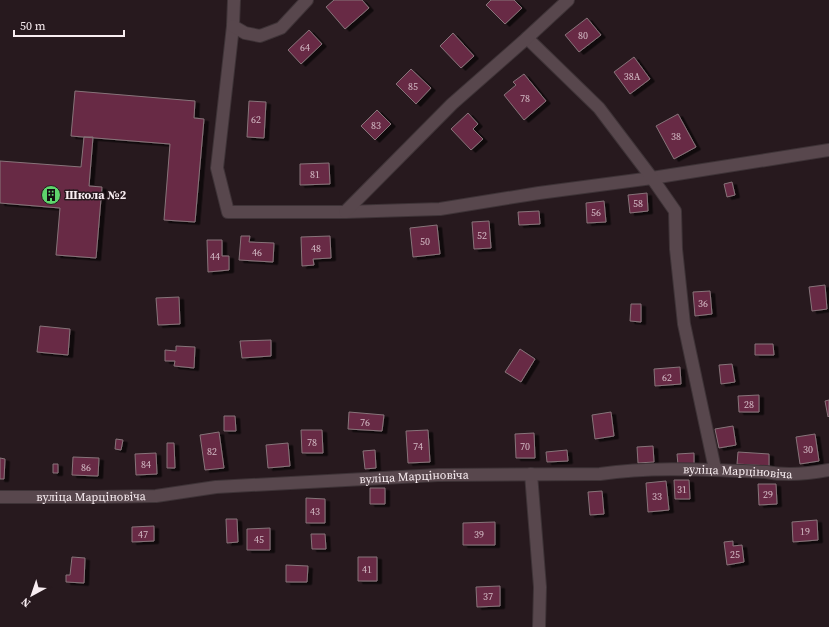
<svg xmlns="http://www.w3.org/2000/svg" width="829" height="627" viewBox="0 0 829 627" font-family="'Source Serif 4',serif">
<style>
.building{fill:#682a44;stroke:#87747a;filter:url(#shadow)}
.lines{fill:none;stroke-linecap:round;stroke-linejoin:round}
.street-casing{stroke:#3e3337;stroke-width:14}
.street{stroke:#58474d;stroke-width:12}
.labels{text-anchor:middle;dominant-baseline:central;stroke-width:3;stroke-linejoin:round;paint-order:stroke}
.number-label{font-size:10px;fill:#d4bcc6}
.poi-label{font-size:12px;font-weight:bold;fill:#f8edf1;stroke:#27191e;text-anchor:start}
.street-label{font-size:12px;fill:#f8edf1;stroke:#27191e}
</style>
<defs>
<filter id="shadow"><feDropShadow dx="4.5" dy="2.5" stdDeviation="0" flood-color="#0009"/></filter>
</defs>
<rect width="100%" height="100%" fill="#27191e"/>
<path class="building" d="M334,0h28l7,8 -24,21 -19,-22z
M491,0h23l8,8 -17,16 -19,-19z
M587,18l14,17 -22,17 -14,-17z
M309,30l13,14 -21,20 -13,-14z
M453,33l21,23 -13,12 -21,-22z
M634,57l16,22 -20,15 -16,-22z
M411,69l20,19 -15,16 -20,-20z
M524,74l22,27 -22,19 -20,-25 12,-10 -3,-3z
M75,91l120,10 -1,17 10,1 -9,103 -31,-2 6,-76 -99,-8z
M249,101l17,1 -2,36 -17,-1z
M377,110l14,14 -16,16 -14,-14z
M468,113l10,11 -5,5 10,10 -12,11 -20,-21z
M678,114l18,33 -22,12 -18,-33z
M84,137h9l-4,49 13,1 -6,71 -40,-3 4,-47 -60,-5v-42l81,6z
M329,163l1,21 -30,1v-21z
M732,182l3,13 -8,2 -3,-13z
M647,193l1,18 -18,2 -2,-18z
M604,201l2,21 -19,1 -1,-20z
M539,211l1,13 -21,1 -1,-13z
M489,221l2,27 -17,1 -2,-27z
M437,225l3,29 -27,3 -3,-29z
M241,236h9l-1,6 25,1 -1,19 -34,-2z
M330,236l1,22 -18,1 1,6 -12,1 -1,-29z
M207,240h15v16h7v14l-21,2z
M825,285l2,24 -15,2 -3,-24z
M710,291l2,23 -17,2 -2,-24z
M179,297l1,27 -22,1 -2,-27z
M631,304h10v18l-11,-1z
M40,326l30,3 -2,26 -31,-3z
M271,340v16l-29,2 -2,-17z
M755,344h18l1,11h-19z
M176,346l19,1 -1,21 -20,-2 1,-5h-10v-11l11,1z
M520,349l15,10 -14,23 -16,-10z
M732,364l3,18 -14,2 -2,-19z
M680,367l1,17 -26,2 -1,-17z
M759,395v17h-20l-1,-16z
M829,400v16l-1,1 -3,-16z
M349,412l35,3 -2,16 -34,-2z
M611,412l3,24 -19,3 -3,-24z
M224,416h11l1,15h-12z
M733,426l3,19 -17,3 -4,-19z
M301,430h21l1,23h-21z
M428,430l2,32 -22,1 -2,-32z
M219,432l5,36 -19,2 -5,-35z
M534,433l1,25h-19l-1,-24z
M815,434l4,27 -19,3 -4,-27z
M116,439l7,1 -2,10 -6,-1z
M167,443h7l1,25h-8z
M288,443l2,23 -22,2 -2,-23z
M653,446l1,16 -16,1 -1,-16z
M375,450l1,18 -11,1 -2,-18z
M567,450l1,11 -21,1 -1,-10z
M738,452l31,2v12l-32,-2z
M156,453l1,21 -21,1 -1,-21z
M694,453v11l-16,1 -1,-11z
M73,457l26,1 -1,18 -26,-1z
M0,458l5,1 -1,20h-4z
M53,464h5v9h-5z
M674,480h15l1,19h-15z
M666,481l3,29 -21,2 -2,-29z
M758,484h18l1,20 -18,1z
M370,488h15v16h-15z
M602,491l2,23 -14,1 -2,-23z
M306,498l19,1v24h-19z
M226,519h11l1,23 -11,1z
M817,520l1,20 -25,2 -1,-20z
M495,522v23h-32v-22z
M154,526v15l-22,1v-15z
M270,528v22h-23v-21z
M311,534h14l1,15h-14z
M733,541v5l9,-1 2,17 -17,3 -3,-23z
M72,557l13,1 -1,25 -18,-1v-7h4z
M358,557h19v24h-19z
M286,565l22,1 -1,16h-21z
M500,586v20l-23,1 -1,-20z"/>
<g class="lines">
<defs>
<g id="street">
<path d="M234,0l-1,26 -16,142 11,44h117l95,-3 99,-16 113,-15 177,-28"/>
<path d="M233,26l12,7 15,3 21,-8 26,-28"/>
<path d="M527,38l72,70 53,70 23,33 1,38 8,75 31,145"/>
<path d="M345,212l107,-108 75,-66 41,-38"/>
<path d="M531,474l9,113 -1,40"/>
<path id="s1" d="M0,497h95l61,-1 60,-9 222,-12 162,-1c55,-8 111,-4 166,-2 21,4 42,2 63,-2"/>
</g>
</defs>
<use href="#street" class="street-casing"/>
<use href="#street" class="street"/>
</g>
<defs>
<symbol id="building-disc" viewBox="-11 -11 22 22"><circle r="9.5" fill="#5ed56c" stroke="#27191e"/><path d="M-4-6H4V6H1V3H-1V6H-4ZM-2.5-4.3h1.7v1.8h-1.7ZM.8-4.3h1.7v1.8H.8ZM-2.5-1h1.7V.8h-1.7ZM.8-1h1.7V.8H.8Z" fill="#111"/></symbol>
</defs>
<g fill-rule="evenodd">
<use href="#building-disc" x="40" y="184" width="22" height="22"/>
</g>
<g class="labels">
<g class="number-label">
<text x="583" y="35">80</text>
<text x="305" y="47">64</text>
<text x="632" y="76">38А</text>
<text x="413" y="86">85</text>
<text x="525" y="98">78</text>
<text x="256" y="119">62</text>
<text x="376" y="125">83</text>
<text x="676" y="136">38</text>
<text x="315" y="174">81</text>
<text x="638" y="203">58</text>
<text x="596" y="212">56</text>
<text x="482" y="235">52</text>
<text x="425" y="241">50</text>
<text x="316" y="248">48</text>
<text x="257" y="252">46</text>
<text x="215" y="256">44</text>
<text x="703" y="303">36</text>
<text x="667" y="377">62</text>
<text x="749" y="404">28</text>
<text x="365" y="422">76</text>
<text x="312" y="442">78</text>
<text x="418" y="446">74</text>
<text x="525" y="446">70</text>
<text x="808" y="449">30</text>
<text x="212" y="451">82</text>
<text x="146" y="464">84</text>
<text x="86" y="467">86</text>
<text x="682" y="489">31</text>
<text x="768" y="494">29</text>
<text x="657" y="496">33</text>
<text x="315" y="511">43</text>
<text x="805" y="531">19</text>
<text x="143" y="534">47</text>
<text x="479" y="534">39</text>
<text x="259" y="539">45</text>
<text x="735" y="554">25</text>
<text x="367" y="569">41</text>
<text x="488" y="596">37</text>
</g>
<g class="poi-label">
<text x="65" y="195">Школа №2</text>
</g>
<g class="street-label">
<text stroke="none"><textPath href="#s1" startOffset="739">вуліца Марціновіча</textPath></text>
<text stroke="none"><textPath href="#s1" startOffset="415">вуліца Марціновіча</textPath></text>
<text stroke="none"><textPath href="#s1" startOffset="91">вуліца Марціновіча</textPath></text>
</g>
</g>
<g transform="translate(32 595) rotate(220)" stroke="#27191e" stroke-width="3" paint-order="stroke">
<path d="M0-3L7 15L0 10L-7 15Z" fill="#f8edf1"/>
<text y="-6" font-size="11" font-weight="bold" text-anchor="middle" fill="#f8edf1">N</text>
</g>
<path d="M14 30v6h110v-6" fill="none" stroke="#f8edf1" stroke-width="2"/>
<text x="20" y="30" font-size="12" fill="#f8edf1" stroke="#27191e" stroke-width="3" paint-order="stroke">50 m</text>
</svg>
